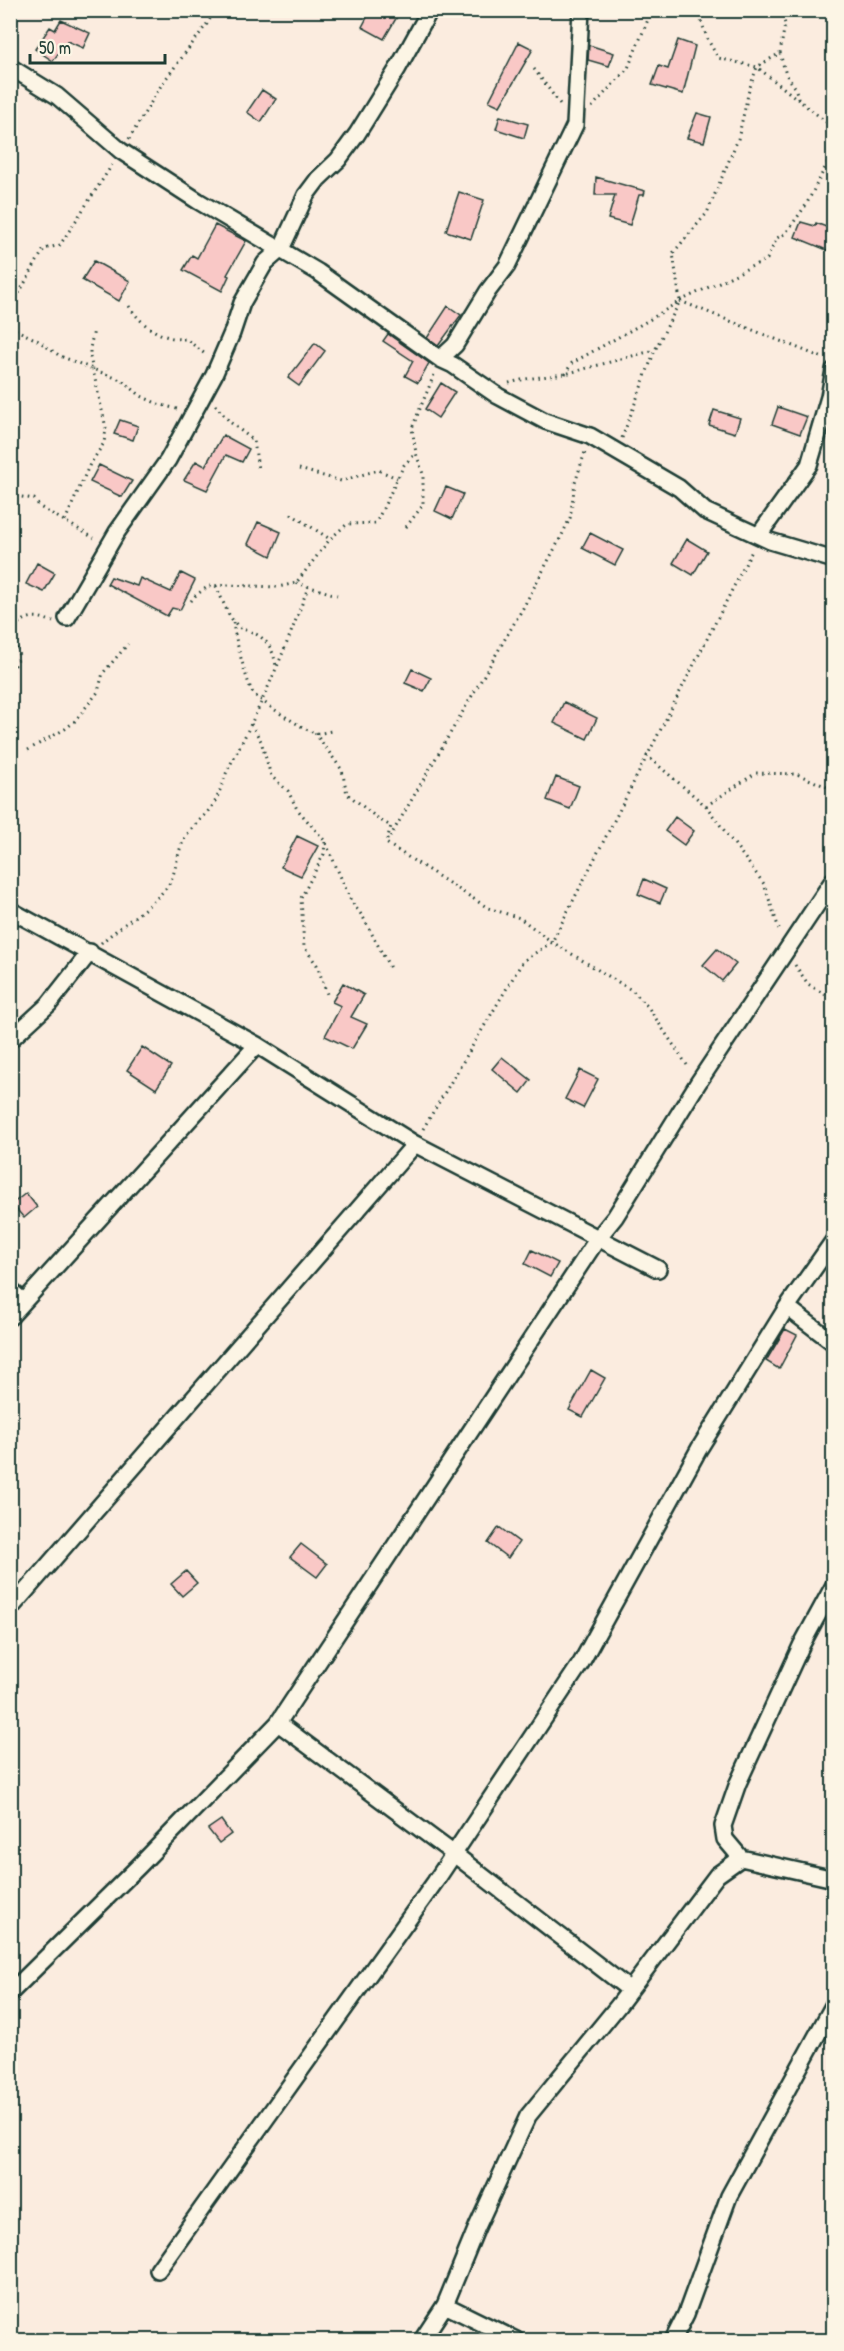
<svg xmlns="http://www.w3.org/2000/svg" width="844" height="2351" viewBox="0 0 844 2351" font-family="'Patrick Hand',sans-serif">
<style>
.building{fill:#f9c8c6;stroke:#1f3d34;stroke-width:1.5}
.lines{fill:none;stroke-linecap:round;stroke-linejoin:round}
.minor-casing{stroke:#1f3d34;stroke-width:20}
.path{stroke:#1f3d34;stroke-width:3;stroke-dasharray:1.5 4.5;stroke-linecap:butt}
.minor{stroke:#fcf5e5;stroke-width:15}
</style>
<rect width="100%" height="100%" fill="#fbecdf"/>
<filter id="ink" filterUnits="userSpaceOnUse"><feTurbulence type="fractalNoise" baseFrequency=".0167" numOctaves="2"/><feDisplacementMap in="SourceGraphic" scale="12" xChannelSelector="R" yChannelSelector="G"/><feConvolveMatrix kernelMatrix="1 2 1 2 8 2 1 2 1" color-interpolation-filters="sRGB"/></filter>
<g filter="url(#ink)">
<path class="building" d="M371,10h30l-17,29 -22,-12z
M61,20l29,13 -7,15 -16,-7 -14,20 -18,-12 15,-22 5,3z
M678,40l17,6 -12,48 -31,-9 7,-19 9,3z
M519,42l14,7 -33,57 -11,-5z
M589,45l25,8 -5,13 -21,-6z
M262,90l14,9 -15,23 -14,-10z
M697,113l14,4 -7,25 -17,-4z
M500,116l28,8 -4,14 -28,-9z
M596,177l49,14 -1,4h-5l-9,30 -22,-6 7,-24h-20z
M459,192l25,8 -13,39 -25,-8z
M801,222l14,4 1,-3 18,7v23l-39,-16z
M215,225l31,16 -19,34 2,1 -7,15 -39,-21 9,-15 5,3z
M94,261l36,20 -11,20 -37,-21z
M448,306l13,9 -23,31 -11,-8z
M388,334l41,29 -11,20 -13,-7 8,-15 -30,-20z
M315,343l10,8 -26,35 -11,-8z
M441,383l14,9 -17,26 -13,-9z
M778,407l29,10 -7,17 -28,-10z
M714,410l26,8 -5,15 -26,-8z
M120,420l18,6 -5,14 -19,-6z
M223,435l26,14 -7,13 -16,-7 -19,35 -23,-10 12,-19 9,5z
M99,465l33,16 -10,16 -32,-15z
M446,487l17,7 -11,25 -17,-8z
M258,522l23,10 -10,24 -23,-12z
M590,533l33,17 -8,15 -33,-17z
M687,539l20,12 -14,24 -20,-12z
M37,563l18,10 -11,19 -18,-8z
M181,573l14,7 -15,30 -8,-2 -5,8 -60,-32 4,-7 26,9 3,-8 31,14z
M412,669l19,9 -7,13 -19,-8z
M564,702l33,16 -10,21 -33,-16z
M556,777l23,9 -9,23 -23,-9z
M675,817l19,14 -10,14 -19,-14z
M297,836l21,10 -17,30 -20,-9z
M644,879l22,10 -6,14 -22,-9z
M717,949l19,15 -14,17 -19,-16z
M343,983l21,12 -13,22 16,7 -15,25 -27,-13 16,-30 -9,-4z
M142,1047l29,19 -15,23 -29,-19z
M502,1057l29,23 -10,13 -29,-24z
M580,1070l18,9 -15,29 -18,-9z
M26,1193l11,14 -13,11 -12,-14z
M532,1250l26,13 -8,14 -25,-13z
M785,1329l12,6 -18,34 -13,-8z
M591,1370l14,8 -22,39 -14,-7z
M499,1527l20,15 -11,16 -20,-15z
M301,1544l26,20 -10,13 -27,-20z
M186,1571l11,12 -15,13 -11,-12z
M221,1820l10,14 -12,9 -11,-14z"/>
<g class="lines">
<defs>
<path id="minor" d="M10,67l47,29 64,55 77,50 120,71 122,87 13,6 45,31 47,25 45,15 89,52 26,23 65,30 64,19
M440,359l15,-14 33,-54 19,-25 68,-141 6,-115
M759,535l50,-70 20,-68 5,-27
M67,618l50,-86 51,-72 46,-85 18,-42 10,-30 23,-40 16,-14 25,-54 12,-16 20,-19 19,-26 41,-66 32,-58
M10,910l247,135 158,99 243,125
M10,1040l39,-36 41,-52
M10,1290l13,11
M787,1307l47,36
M10,1317l247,-272
M834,1585l-32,59 -64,139 -15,43 2,13 16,19 93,21
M10,1609l405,-465
M278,1723l176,131 176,136
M10,1993l129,-127 139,-143 320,-485 17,-21 83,-134 136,-204
M158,2270l277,-388 146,-219 118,-214 88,-142 47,-67
M445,2305l71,35
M422,2340l23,-35 32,-78 51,-111 90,-110 99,-131 24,-17
M673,2340l13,-26 43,-118 105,-192"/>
</defs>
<use href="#minor" class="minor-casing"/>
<path class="path" d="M697,10l11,30 10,18 39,9 73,58
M780,53l6,22 9,12 4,14
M534,69l26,35
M592,107l36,-39 24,-58
M129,139l33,-55 45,-60 8,-14
M680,301l143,57
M129,306c13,20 33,34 57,33l19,15
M10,309l34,-60 16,-4 52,-80
M10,313l4,5 -4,2
M10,327l27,13 23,16 63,25 18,15 17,8 19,5
M565,374l7,-11 77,-43 31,-19 87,-42 10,-21 9,-5 20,-28 23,-45 5,-66
M509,383l16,-4 40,-5 90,-24
M215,405l15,17 24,19 4,28
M622,438l33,-88 25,-49 -7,-48 34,-40 31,-74 11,-49 8,-23 23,-14 5,-29 -4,-14
M299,469l42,12 37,-11 19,8
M10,495l24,4 6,8 54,31
M291,514l39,25
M65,521l24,-55 15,-23 2,-15 -16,-71v-9l4,-18
M406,527l17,-22v-31l-7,-21 -4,-25 22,-53
M296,583l41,12
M216,586c6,12 11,29 20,38 4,5 7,5 13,7 17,6 25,18 27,36
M191,601l5,-6 13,-9 20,-1 49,2 18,-4 34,-44 17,-15 29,-1 28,-58 12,-12
M233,622c0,9 15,65 20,71 5,7 53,38 62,40 5,1 14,-2 19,-2
M10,677l9,-21 -7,-29c18,-11 21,-13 41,-5
M251,724l10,17 10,35 17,15 9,18 28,32 26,60 12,16 28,53
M315,733l27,37 5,24c16,11 27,24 44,32l-5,17 102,65 32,10 32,24 81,49 15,16 41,61
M28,750l37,-21 9,-7 24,-30 5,-19 25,-29
M646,755l60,51 58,78 16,48
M706,806l50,-33 41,1 37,16
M390,837l133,-229 39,-73 8,-17 5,-35 10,-31
M325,842l-1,12 -23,44 3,49 13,18 10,29
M101,943c21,-19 47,-33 66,-56 10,-14 9,-33 17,-47 7,-14 20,-22 29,-35 7,-11 10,-26 16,-38 31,-58 57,-118 79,-180
M795,965l13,19 26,16
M423,1129l100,-168 29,-19 201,-393"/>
<use href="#minor" class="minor"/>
</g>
</g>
<rect width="844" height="2351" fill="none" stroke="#fcf5e5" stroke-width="36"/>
<rect x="18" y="18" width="808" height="2315" fill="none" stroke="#1f3d34" stroke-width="2" filter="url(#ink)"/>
<path d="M30 54v9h135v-9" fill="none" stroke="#1f3d34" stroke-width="3"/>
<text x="39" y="54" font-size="18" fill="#1f3d34" stroke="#fcf5e5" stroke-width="4.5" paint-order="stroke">50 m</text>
</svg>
